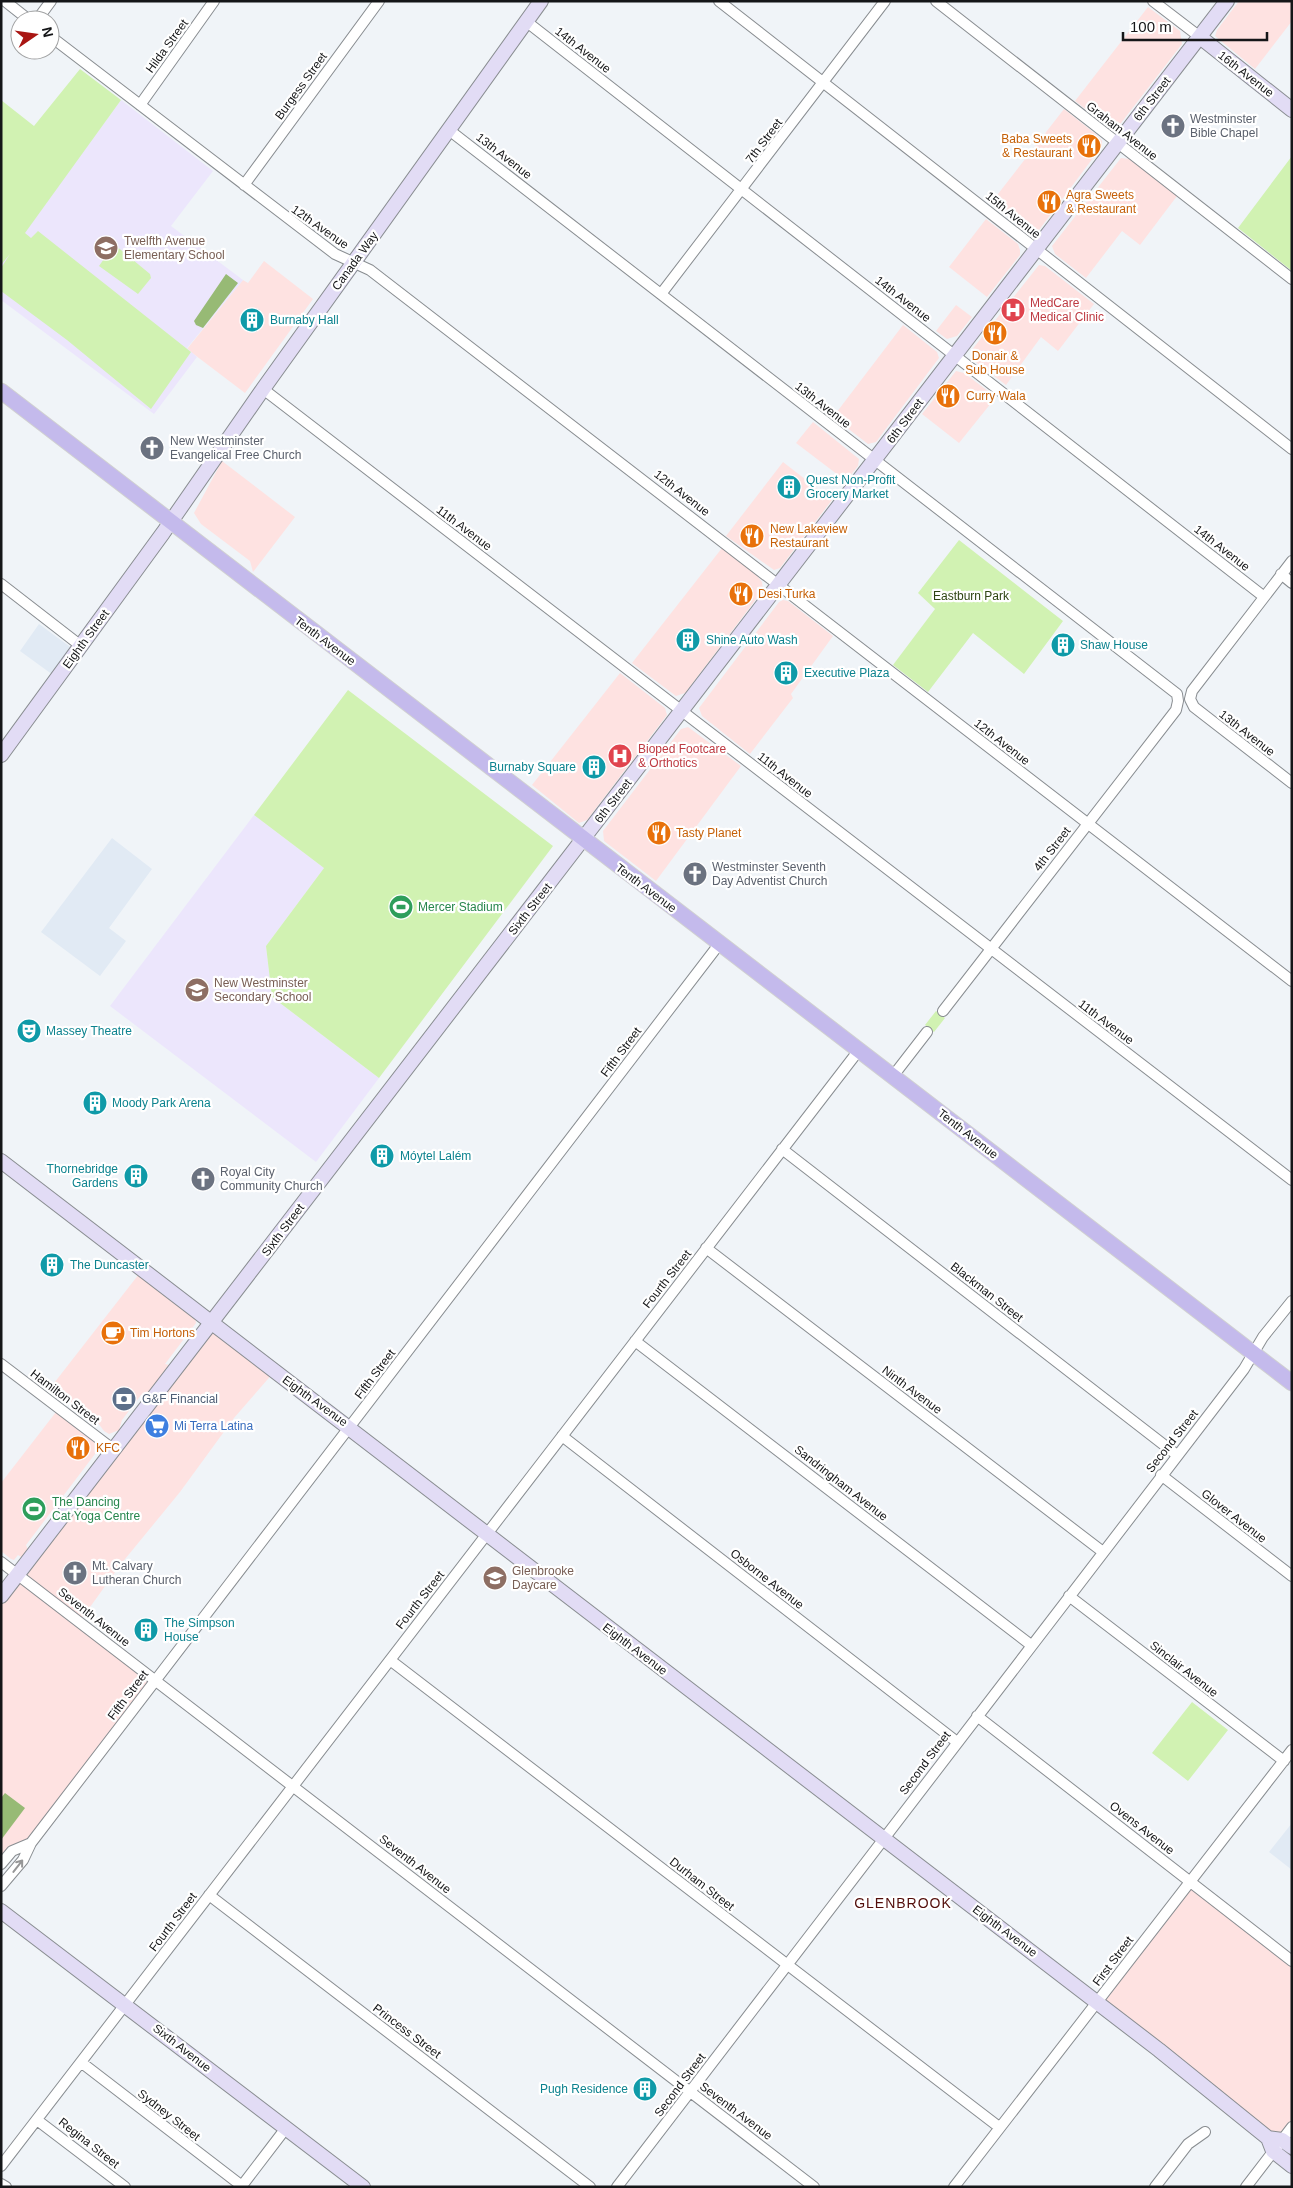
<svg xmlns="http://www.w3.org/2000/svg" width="1293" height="2188" viewBox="0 0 1293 2188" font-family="Arial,sans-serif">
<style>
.commercial{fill:#fee2e1}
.built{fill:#e1eaf4}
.education{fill:#ece6fc}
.green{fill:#d1f2b2}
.forest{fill:#97ba75}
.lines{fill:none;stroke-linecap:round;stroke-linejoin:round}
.street-casing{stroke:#898d91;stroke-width:12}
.secondary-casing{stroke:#898d91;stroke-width:16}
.primary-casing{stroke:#d0d0d1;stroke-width:17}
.street{stroke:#fff;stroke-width:10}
.secondary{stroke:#e2dcf5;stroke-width:14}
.primary{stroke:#c4baec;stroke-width:15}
.oneway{stroke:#969697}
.labels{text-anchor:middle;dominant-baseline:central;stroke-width:4.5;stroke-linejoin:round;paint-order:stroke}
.street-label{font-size:12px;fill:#151618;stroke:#fff}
.worship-label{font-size:12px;fill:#5b616d;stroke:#fff;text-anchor:start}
.food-label{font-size:12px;fill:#c56008;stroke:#fff;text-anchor:start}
.education-label{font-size:12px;fill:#785e54;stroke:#fff;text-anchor:start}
.health-label{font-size:12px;fill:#be3a42;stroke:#fff;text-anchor:start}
.culture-label{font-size:12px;fill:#0d838f;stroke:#fff;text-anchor:start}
.park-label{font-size:12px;fill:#2e4513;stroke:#fff}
.leisure-label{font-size:12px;fill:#27864d;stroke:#fff;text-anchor:start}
.service-label{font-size:12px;fill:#4e5e75;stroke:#fff;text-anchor:start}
.shop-label{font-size:12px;fill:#366cbe;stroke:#fff;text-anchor:start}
.neighbourhood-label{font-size:14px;letter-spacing:1px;fill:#530e0b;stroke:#fff}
</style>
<rect width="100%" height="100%" fill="#f0f4f8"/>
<path class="commercial" d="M1239,1h53v20l-37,48 -40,-33 2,-6z
M1148,7l32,24 2,13 -61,79 -5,3 -7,1 -34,-26z
M1064,109l33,26 5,6v5l-63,84 -9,2 -39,-29z
M1121,158l8,1 48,37 -37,49 -18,-14 -36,47 -31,-24 -3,-8z
M986,219l32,25 2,6v5l-33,42 -38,-30z
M264,261l49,38 -68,94 -58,-44 56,-69 5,3z
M1039,265l6,1 49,38 -36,47 -17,-14 -35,48 -33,-25 -2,-9z
M956,305l16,12 -15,19 -10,3 -11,-8z
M903,325l34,27 2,6 -63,84 -8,2 -35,-27z
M956,371l8,2 32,24 -37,46 -37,-29z
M813,422l46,37 -1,7 -12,15 -50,-38z
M222,461l73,56 -42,55 -3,-11 -49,-37 -7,-11z
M783,462l49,38 -52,68 -6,2 -48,-34z
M722,548l34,26 6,8 1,8 -78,103 -9,3 -44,-33z
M783,600l5,1 45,35 -42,58 2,4 -43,56 -48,-38 -3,-8 80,-106z
M620,673l45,35 2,7 -80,105 -8,3 -47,-38z
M688,727l53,39 -85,115 -52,-40 -1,-10 78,-102z
M139,1274l56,44 1,5 -31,41 4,1 -24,32 -4,-2 -19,25 -3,10 -10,4 -5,-3 -6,-8 -47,-36z
M213,1322l61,50 -40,46 -54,74 -59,72 -41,57 75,59 -124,163 -30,21v-268z
M56,1412l39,31 3,7 -72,95 2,5 -5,8 -5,-3 -4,5 -3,-1 -10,-8v-68z
M1190,1888l102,80v154l-13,17 -177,-137z"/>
<path class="built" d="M39,624l34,25 -20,26 -33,-24z
M112,838l40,31 -43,59 17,13 -26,35 -59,-44z
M1292,1823v47l-23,-18z"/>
<path class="education" d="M121,100l92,71 -42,55 72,54 -56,68 10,9 -43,57 -153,-114v-36z
M254,815l70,53 -58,78 6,51 107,81 -63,84 -206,-156z"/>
<path class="green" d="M80,69l41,31 -96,133 6,5 7,-7 153,121 -40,57 -84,-69 -66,-49v-23l9,-14 -9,11v-165l33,26z
M1292,156v115l-54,-43z
M115,245l35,29 1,4 -13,16 -39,-28 14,-20z
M959,540l104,81 -39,53 -51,-41 -45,59 -35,-27 42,-56 -17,-16z
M348,690l205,156 -174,232 -107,-81 -6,-51 58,-78 -70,-53z
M936,1011l9,7 -11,14 -9,-7z
M1192,1702l36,28 -40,51 -36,-28z"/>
<path class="forest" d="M226,274l12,9 -35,45 -7,-3 -2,-4z
M5,1793l20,15 -24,32v-42z"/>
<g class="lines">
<defs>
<path id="street" d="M5,1l24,19
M719,1l573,448
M936,1l356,278
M1153,1l47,36
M37,20l14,-19
M527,22l736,574
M50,36l285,218 35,16 922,711
M140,105l74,-104
M449,130l728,564 1,7 -2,9 -233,301
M244,185l135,-184
M661,294l224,-293
M263,389l1029,791
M1292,561l-100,130 -2,8 4,8 98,76
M1281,574l11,9
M1,584l80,62
M893,1076l34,-44
M782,1149l395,306
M706,1248l397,304
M635,1341l396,304
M1,1364l113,86
M562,1436l395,306
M1161,1475l131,101
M1,1562l813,625
M1069,1596l215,165
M390,1660l609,467
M977,1716l315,245
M1,1864l11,-13 19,-8
M1,1886l22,-26 8,-17 689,-900
M209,1895l381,292
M82,2063l160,123
M37,2120l88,67
M1,2166l858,-1116
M1,2184l5,3
M241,2187l45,-59
M617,2187l627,-818 19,-32 29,-36
M954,2187l338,-437
M1155,2187l33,-43 17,-12
M1246,2187l46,-60"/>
<path id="secondary" d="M1200,37l92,73
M1,755l162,-222 100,-144 278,-388
M1,1161l1158,889 109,88 5,13 19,15
M1,1596l1226,-1595
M1,1911l362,276
M1268,2138l14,2 10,7"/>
<path id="primary" d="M1,391l1291,992"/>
</defs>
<use href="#street" class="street-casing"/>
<use href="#secondary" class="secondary-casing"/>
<use href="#primary" class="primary-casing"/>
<use href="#street" class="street"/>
<use href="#secondary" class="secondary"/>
<use href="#primary" class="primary"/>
</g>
<defs><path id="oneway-shaft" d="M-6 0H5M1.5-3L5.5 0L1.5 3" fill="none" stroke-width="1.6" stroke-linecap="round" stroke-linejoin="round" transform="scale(1.25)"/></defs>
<use class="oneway" href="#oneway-shaft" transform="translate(18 1866) rotate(-52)"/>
<defs>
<symbol id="church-disc" viewBox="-11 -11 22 22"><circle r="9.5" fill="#6b7280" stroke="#fff"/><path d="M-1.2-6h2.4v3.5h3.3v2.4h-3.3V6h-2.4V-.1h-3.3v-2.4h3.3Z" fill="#fff"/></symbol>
<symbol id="restaurant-disc" viewBox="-11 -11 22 22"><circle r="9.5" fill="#e8710a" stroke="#fff"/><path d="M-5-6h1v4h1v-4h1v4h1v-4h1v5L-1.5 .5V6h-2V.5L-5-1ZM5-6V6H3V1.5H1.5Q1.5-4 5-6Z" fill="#fff"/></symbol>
<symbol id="school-disc" viewBox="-11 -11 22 22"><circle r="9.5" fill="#8d6e63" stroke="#fff"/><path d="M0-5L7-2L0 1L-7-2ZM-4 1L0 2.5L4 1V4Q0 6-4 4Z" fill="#fff"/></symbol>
<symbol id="hospital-disc" viewBox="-11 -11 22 22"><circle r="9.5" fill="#e0444e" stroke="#fff"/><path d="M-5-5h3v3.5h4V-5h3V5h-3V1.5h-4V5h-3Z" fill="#fff"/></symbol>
<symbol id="building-disc" viewBox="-11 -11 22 22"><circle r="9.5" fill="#0f9aa8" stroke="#fff"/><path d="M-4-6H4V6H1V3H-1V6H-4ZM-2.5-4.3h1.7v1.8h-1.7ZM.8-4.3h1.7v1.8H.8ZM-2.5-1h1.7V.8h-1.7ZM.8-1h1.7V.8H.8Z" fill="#fff"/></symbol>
<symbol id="stadium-disc" viewBox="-11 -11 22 22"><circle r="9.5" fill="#2e9e5b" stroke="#fff"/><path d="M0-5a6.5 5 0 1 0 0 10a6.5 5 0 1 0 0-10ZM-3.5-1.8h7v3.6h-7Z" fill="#fff"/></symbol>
<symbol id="theatre-disc" viewBox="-11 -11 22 22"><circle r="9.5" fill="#0f9aa8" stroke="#fff"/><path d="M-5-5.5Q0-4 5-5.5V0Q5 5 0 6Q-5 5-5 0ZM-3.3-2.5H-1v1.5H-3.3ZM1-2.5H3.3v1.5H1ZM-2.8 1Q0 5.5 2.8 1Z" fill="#fff"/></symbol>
<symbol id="cafe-disc" viewBox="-11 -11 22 22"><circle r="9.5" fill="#e8710a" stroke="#fff"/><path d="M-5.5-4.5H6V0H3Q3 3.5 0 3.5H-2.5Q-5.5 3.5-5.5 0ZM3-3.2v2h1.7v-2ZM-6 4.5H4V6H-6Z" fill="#fff"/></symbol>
<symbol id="bank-disc" viewBox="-11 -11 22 22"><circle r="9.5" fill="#5c6f8a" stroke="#fff"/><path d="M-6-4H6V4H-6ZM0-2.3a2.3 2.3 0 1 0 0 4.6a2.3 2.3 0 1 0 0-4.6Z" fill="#fff"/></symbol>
<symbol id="supermarket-disc" viewBox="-11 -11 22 22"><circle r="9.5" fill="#3f7fe0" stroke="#fff"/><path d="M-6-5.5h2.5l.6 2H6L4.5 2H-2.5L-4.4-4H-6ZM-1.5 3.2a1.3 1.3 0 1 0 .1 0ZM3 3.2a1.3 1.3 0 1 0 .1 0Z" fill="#fff"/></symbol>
</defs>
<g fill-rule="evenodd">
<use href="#church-disc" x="1159" y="112" width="28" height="28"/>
<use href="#restaurant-disc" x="1075" y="132" width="28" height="28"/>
<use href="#restaurant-disc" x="1035" y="188" width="28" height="28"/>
<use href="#school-disc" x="92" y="234" width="28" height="28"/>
<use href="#hospital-disc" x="999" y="296" width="28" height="28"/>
<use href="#building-disc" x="238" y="306" width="28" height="28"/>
<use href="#restaurant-disc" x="981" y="319" width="28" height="28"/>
<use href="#restaurant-disc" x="934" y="382" width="28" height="28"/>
<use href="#church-disc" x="138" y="434" width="28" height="28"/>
<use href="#building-disc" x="775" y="473" width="28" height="28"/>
<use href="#restaurant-disc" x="738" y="522" width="28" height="28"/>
<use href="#restaurant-disc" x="727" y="580" width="28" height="28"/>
<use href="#building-disc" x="674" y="626" width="28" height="28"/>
<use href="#building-disc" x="1049" y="631" width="28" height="28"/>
<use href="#building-disc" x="772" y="659" width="28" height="28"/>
<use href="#hospital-disc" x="606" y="742" width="28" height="28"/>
<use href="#building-disc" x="580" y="753" width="28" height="28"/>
<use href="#restaurant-disc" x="645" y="819" width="28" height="28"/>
<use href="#church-disc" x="681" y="860" width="28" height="28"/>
<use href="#stadium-disc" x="387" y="893" width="28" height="28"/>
<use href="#school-disc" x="183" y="976" width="28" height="28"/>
<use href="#theatre-disc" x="15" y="1017" width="28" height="28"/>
<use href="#building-disc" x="81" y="1089" width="28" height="28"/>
<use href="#building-disc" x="368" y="1142" width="28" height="28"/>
<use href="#building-disc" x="122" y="1162" width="28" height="28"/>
<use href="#church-disc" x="189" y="1165" width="28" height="28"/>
<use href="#building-disc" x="38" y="1251" width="28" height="28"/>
<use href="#cafe-disc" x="99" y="1319" width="28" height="28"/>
<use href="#bank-disc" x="110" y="1385" width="28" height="28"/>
<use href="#supermarket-disc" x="143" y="1412" width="28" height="28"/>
<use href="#restaurant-disc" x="64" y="1434" width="28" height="28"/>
<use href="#stadium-disc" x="20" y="1495" width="28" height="28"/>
<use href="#church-disc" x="61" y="1559" width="28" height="28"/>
<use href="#school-disc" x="481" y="1564" width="28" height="28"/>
<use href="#building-disc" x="132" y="1616" width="28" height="28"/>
<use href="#building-disc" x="631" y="2075" width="28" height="28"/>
</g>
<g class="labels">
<g class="street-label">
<text transform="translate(167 46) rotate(-54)">Hilda Street</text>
<text transform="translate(583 50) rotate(38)">14th Avenue</text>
<text transform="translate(1246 74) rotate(38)">16th Avenue</text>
<text transform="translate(301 86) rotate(-54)">Burgess Street</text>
<text transform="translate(1152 99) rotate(-52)">6th Street</text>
<text transform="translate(1122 131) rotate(38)">Graham Avenue</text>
<text transform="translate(764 141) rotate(-53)">7th Street</text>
<text transform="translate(504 156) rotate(38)">13th Avenue</text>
<text transform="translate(1013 215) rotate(39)">15th Avenue</text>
<text transform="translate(320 227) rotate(35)">12th Avenue</text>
<text transform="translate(355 261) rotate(-54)">Canada Way</text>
<text transform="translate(903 299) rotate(38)">14th Avenue</text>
<text transform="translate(823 405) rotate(38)">13th Avenue</text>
<text transform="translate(905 421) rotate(-53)">6th Street</text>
<text transform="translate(682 493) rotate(38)">12th Avenue</text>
<text transform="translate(464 528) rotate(37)">11th Avenue</text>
<text transform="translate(1222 548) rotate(38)">14th Avenue</text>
<text transform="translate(86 639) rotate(-54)">Eighth Street</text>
<text transform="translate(325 641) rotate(37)">Tenth Avenue</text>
<text transform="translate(1247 733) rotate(38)">13th Avenue</text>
<text transform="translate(1002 742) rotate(38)">12th Avenue</text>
<text transform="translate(785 775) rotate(38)">11th Avenue</text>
<text transform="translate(613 801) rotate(-52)">6th Street</text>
<text transform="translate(1052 849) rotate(-52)">4th Street</text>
<text transform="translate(646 888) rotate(37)">Tenth Avenue</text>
<text transform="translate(530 909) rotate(-52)">Sixth Street</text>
<text transform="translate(1106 1022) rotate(37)">11th Avenue</text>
<text transform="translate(621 1052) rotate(-53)">Fifth Street</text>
<text transform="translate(968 1134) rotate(38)">Tenth Avenue</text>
<text transform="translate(283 1230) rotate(-53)">Sixth Street</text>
<text transform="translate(667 1279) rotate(-52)">Fourth Street</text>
<text transform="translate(987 1292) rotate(38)">Blackman Street</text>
<text transform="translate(375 1374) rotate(-53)">Fifth Street</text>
<text transform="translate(912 1390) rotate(37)">Ninth Avenue</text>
<text transform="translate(65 1397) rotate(37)">Hamilton Street</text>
<text transform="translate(315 1401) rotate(36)">Eighth Avenue</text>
<text transform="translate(1172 1441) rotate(-52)">Second Street</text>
<text transform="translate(841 1483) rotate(38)">Sandringham Avenue</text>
<text transform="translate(1234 1516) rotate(38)">Glover Avenue</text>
<text transform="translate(767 1579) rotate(38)">Osborne Avenue</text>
<text transform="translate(420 1600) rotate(-52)">Fourth Street</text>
<text transform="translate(94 1617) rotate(38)">Seventh Avenue</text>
<text transform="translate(635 1649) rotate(37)">Eighth Avenue</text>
<text transform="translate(1184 1669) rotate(38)">Sinclair Avenue</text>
<text transform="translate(128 1695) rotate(-53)">Fifth Street</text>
<text transform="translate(925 1763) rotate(-53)">Second Street</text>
<text transform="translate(1142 1828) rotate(38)">Ovens Avenue</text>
<text transform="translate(415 1864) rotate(38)">Seventh Avenue</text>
<text transform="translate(702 1884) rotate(38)">Durham Street</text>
<text transform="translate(173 1922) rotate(-53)">Fourth Street</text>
<text transform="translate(1005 1931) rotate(37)">Eighth Avenue</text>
<text transform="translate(1113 1961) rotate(-53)">First Street</text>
<text transform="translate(407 2031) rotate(37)">Princess Street</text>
<text transform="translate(182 2048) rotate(38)">Sixth Avenue</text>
<text transform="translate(680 2085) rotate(-53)">Second Street</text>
<text transform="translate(736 2111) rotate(37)">Seventh Avenue</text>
<text transform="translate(169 2115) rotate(38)">Sydney Street</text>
<text transform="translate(89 2143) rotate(38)">Regina Street</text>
</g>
<g class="worship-label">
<text x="1190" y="119">Westminster<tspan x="1190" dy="14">Bible Chapel</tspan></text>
<text x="170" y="441">New Westminster<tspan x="170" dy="14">Evangelical Free Church</tspan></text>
<text x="712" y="867">Westminster Seventh<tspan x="712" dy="14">Day Adventist Church</tspan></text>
<text x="220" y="1172">Royal City<tspan x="220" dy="14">Community Church</tspan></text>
<text x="92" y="1566">Mt. Calvary<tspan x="92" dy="14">Lutheran Church</tspan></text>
</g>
<g class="food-label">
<text x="1072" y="139" text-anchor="end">Baba Sweets<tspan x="1072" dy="14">&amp; Restaurant</tspan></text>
<text x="1066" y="195">Agra Sweets<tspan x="1066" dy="14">&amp; Restaurant</tspan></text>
<text x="995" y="356" text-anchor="middle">Donair &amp;<tspan x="995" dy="14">Sub House</tspan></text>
<text x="966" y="396">Curry Wala</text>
<text x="770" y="529">New Lakeview<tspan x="770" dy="14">Restaurant</tspan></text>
<text x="758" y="594">Desi Turka</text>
<text x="676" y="833">Tasty Planet</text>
<text x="130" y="1333">Tim Hortons</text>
<text x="96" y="1448">KFC</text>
</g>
<g class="education-label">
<text x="124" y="241">Twelfth Avenue<tspan x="124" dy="14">Elementary School</tspan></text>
<text x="214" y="983">New Westminster<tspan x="214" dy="14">Secondary School</tspan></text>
<text x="512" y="1571">Glenbrooke<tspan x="512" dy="14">Daycare</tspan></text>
</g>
<g class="health-label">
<text x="1030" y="303">MedCare<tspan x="1030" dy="14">Medical Clinic</tspan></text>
<text x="638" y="749">Bioped Footcare<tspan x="638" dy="14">&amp; Orthotics</tspan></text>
</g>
<g class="culture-label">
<text x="270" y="320">Burnaby Hall</text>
<text x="806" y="480">Quest Non-Profit<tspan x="806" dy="14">Grocery Market</tspan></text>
<text x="706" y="640">Shine Auto Wash</text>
<text x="1080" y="645">Shaw House</text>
<text x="804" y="673">Executive Plaza</text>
<text x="576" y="767" text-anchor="end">Burnaby Square</text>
<text x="46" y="1031">Massey Theatre</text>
<text x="112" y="1103">Moody Park Arena</text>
<text x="400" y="1156">Móytel Lalém</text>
<text x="118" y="1169" text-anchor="end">Thornebridge<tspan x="118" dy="14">Gardens</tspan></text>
<text x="70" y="1265">The Duncaster</text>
<text x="164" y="1623">The Simpson<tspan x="164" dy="14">House</tspan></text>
<text x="628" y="2089" text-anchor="end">Pugh Residence</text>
</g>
<g class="park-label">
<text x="971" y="596">Eastburn Park</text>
</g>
<g class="leisure-label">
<text x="418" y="907">Mercer Stadium</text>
<text x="52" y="1502">The Dancing<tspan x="52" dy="14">Cat Yoga Centre</tspan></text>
</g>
<g class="service-label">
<text x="142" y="1399">G&amp;F Financial</text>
</g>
<g class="shop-label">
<text x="174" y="1426">Mi Terra Latina</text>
</g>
<g class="neighbourhood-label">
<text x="903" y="1903">GLENBROOK</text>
</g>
</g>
<rect width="1293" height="2188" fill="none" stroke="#151618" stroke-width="5"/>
<g transform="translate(35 35) rotate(77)"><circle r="24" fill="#ffffff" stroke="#a1a2a3"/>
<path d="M0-4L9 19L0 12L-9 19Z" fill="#a91613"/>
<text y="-8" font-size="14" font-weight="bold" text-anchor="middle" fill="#151618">N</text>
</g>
<path d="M1123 32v8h144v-8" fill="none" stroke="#151618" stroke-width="2.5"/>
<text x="1130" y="32" font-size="15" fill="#151618" stroke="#ffffff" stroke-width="4" paint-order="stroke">100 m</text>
</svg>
